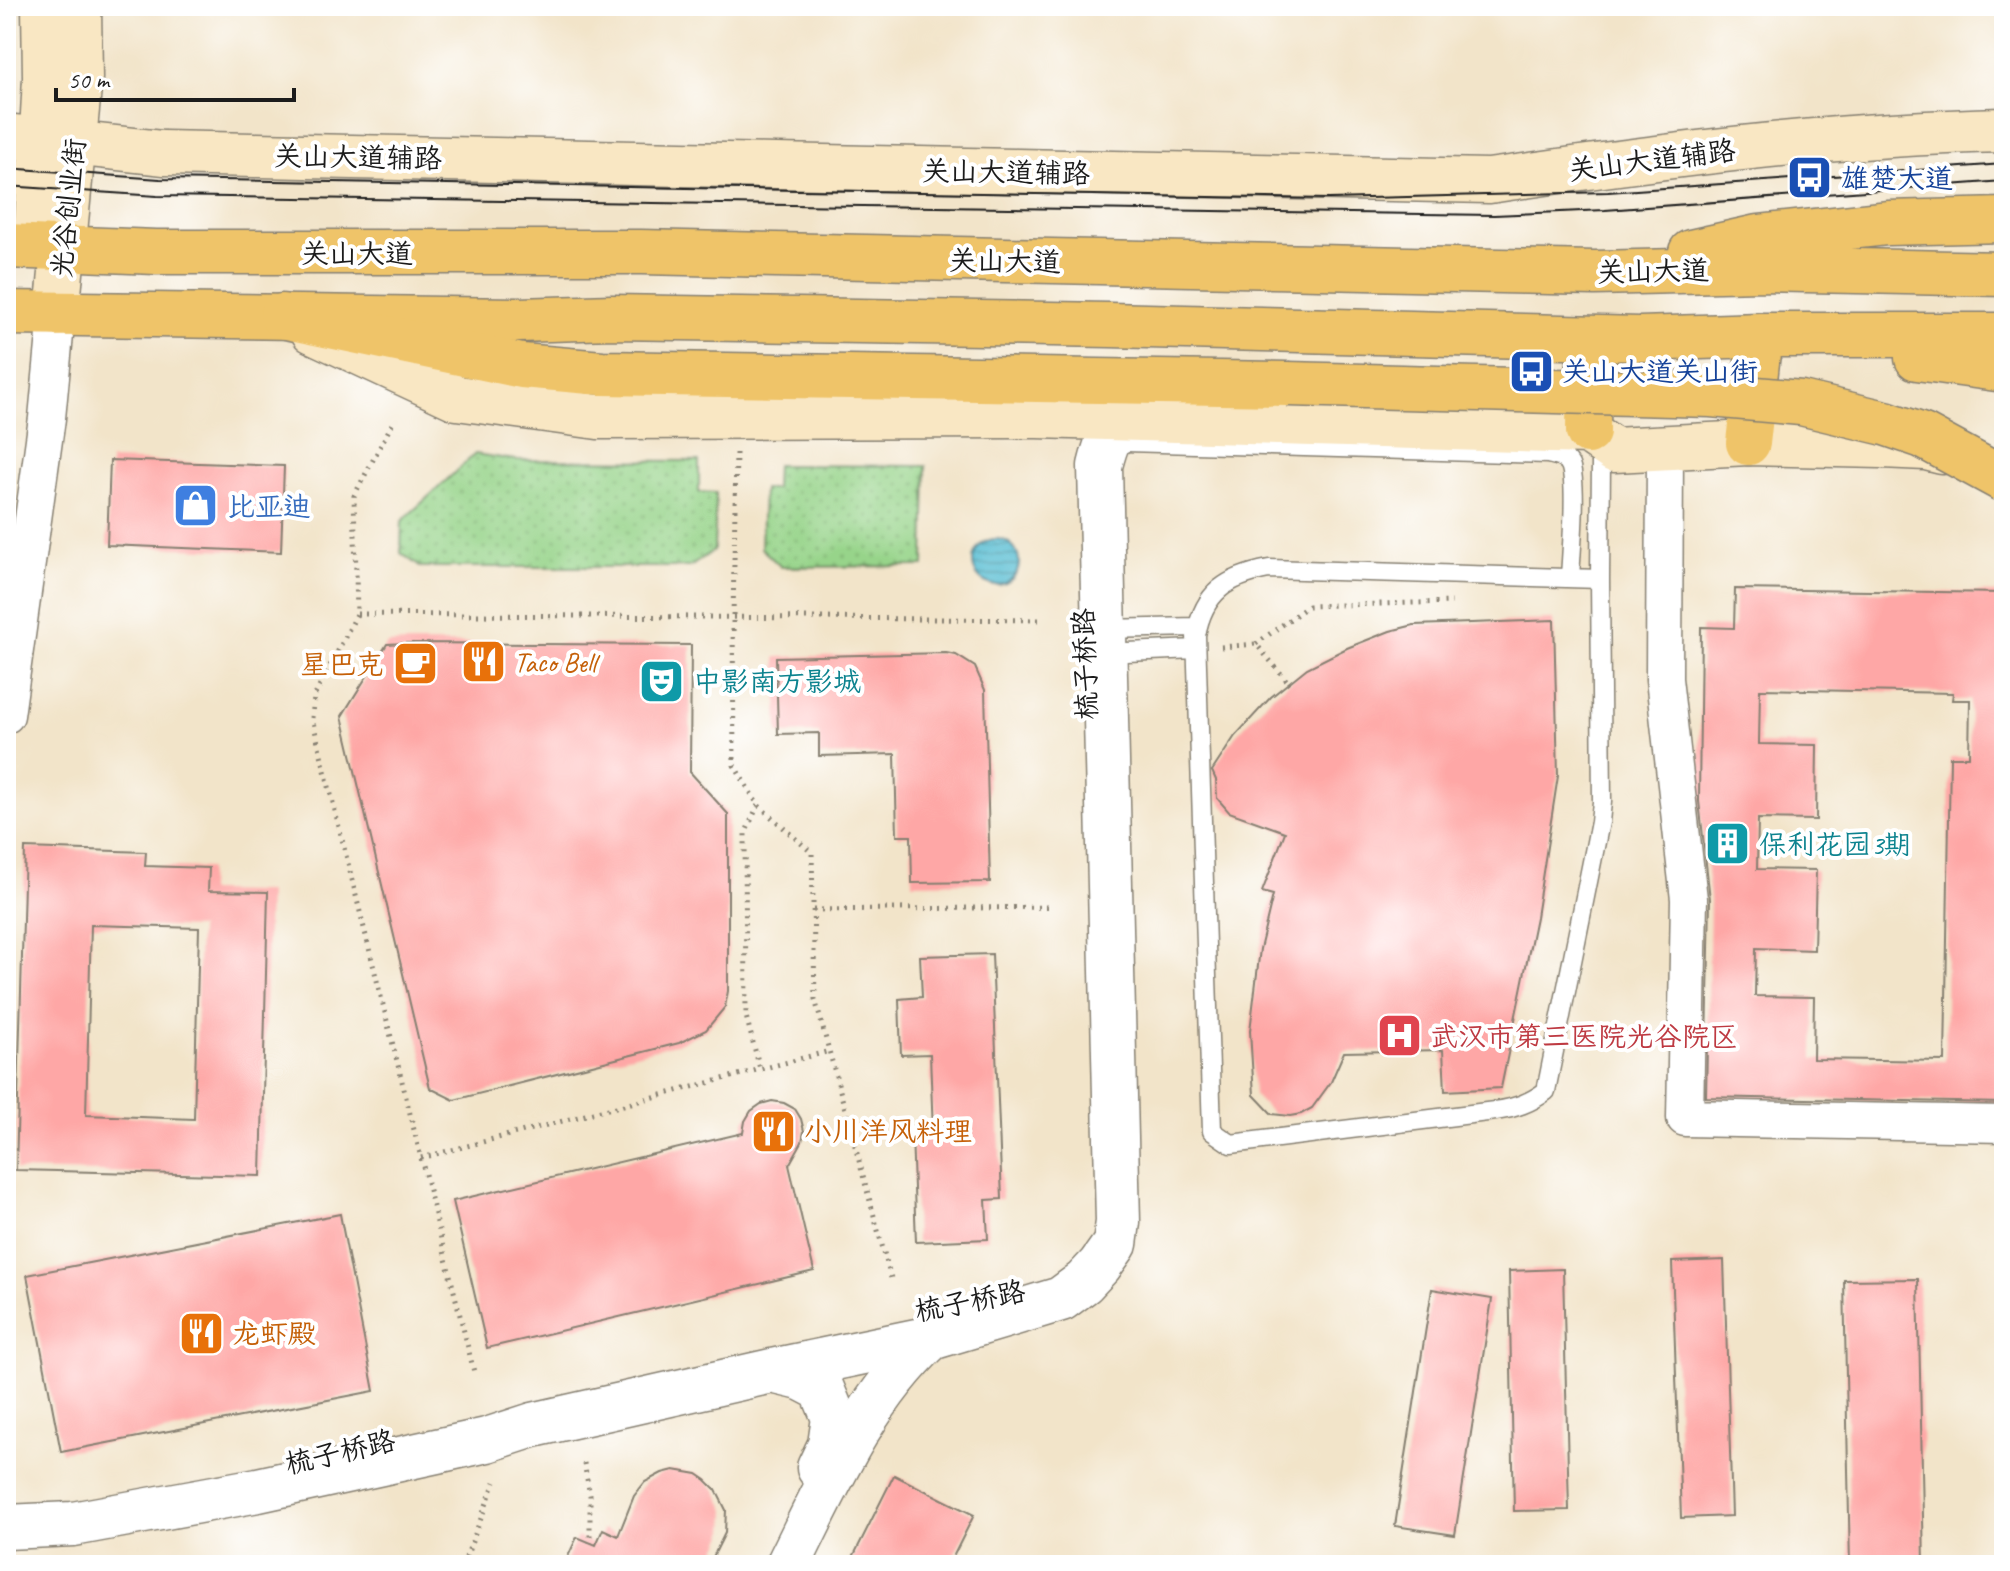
<svg xmlns="http://www.w3.org/2000/svg" width="2010" height="1571" viewBox="0 0 2010 1571" font-family="Caveat,'LXGW WenKai TC',sans-serif">
<style>
.grass{fill:url(#grass-dots);stroke:#5a7853;stroke-width:2}
.water{fill:url(#water-rules);stroke:#386c76;stroke-width:2}
.building{fill:#fea7a6;fill-rule:evenodd}
.lines{fill:none;stroke-linecap:round;stroke-linejoin:round}
.service-casing{stroke:#878072;stroke-width:21}
.minor-casing{stroke:#878072;stroke-width:39}
.tertiary-casing{stroke:#878072;stroke-width:47}
.secondary-casing{stroke:#878072;stroke-width:47}
.primary-casing{stroke:#878072;stroke-width:47}
.trunk-casing{stroke:#878072;stroke-width:47}
.path{stroke:#878072;stroke-width:5;stroke-dasharray:2 6;stroke-linecap:butt}
.service{stroke:#fff;stroke-width:18}
.minor{stroke:#fff;stroke-width:36}
.tertiary{stroke:#fff;stroke-width:44}
.secondary{stroke:#f9e7c3;stroke-width:44}
.primary{stroke:#efc469;stroke-width:44}
.trunk{stroke:#efc469;stroke-width:44}
.tram{stroke:#1c1c1c;stroke-width:2}
.trunk-bridge-casing{stroke:#878072;stroke-width:47;stroke-linecap:butt}
.trunk-bridge{stroke:#efc469;stroke-width:44}
.labels{text-anchor:middle;dominant-baseline:central;stroke-width:8;stroke-linejoin:round;paint-order:stroke}
.street-label{font-size:28px;fill:#1c1c1c;stroke:#fff}
.transit-label{font-size:28px;fill:#164399;stroke:#fff;text-anchor:start}
.shop-label{font-size:28px;fill:#366cbe;stroke:#fff;text-anchor:start}
.food-label{font-size:28px;fill:#c56008;stroke:#fff;text-anchor:start}
.culture-label{font-size:28px;fill:#0d838f;stroke:#fff;text-anchor:start}
.health-label{font-size:28px;fill:#be3a42;stroke:#fff;text-anchor:start}
</style>
<defs>
<pattern id="grass-dots" width="8" height="8" patternUnits="userSpaceOnUse" patternTransform="scale(2)"><rect width="8" height="8" fill="#97d48a"/><path d="M2 2h.1M6 6h.1" fill="none" stroke="#82b576" stroke-width="1.8" stroke-linecap="round"/></pattern>
<pattern id="water-rules" width="6" height="5" patternUnits="userSpaceOnUse" patternTransform="scale(2)"><rect width="6" height="5" fill="#53bcd1"/><path d="M0 2.5h6" fill="none" stroke="#4498a9"/></pattern>
</defs>
<rect width="100%" height="100%" fill="#fff"/>
<filter id="ink" filterUnits="userSpaceOnUse"><feTurbulence type="fractalNoise" baseFrequency=".0125" numOctaves="2"/><feDisplacementMap in="SourceGraphic" scale="16" xChannelSelector="R" yChannelSelector="G"/><feConvolveMatrix kernelMatrix="1 2 1 2 8 2 1 2 1" color-interpolation-filters="sRGB"/></filter>
<filter id="wash" filterUnits="userSpaceOnUse"><feTurbulence type="fractalNoise" baseFrequency=".006" numOctaves="4" result="noise"/><feDisplacementMap in="SourceGraphic" scale="32" xChannelSelector="R" yChannelSelector="G"/><feGaussianBlur stdDeviation="1.8" result="paint"/><feColorMatrix in="noise" values="0 0 0 0 0 0 0 0 0 0 0 0 0 0 0 0 0 1.4 0 .05"/><feComposite in="paint" operator="in"/></filter>
<g filter="url(#wash)">
<rect width="100%" height="100%" fill="#f2e4c9"/>
<path class="grass" d="M475,454l40,6 184,1v31l17,1 -2,57 -24,17h-270l-19,-14 1,-32z
M776,465l150,1 -2,100 -143,1 -20,-19 2,-59h12z"/>
<path class="water" d="M973 562a23 23 0 1 1 46 0a23 23 0 1 1-46 0Z"/>
<g id="blocks">
<path class="building" d="M110,460l174,6 -3,86 -174,-7z
M1735,589l269,4v510l-298,-6 4,-198 -11,-98 2,-174 33,1zM1760,689l193,4 -1,7h18l-1,57h-19l-5,304 -132,-2 1,-62 -59,-1 1,-48 58,2 2,-80 -59,-1 1,-50 58,1 1,-75 -58,-1z
M1554,620l4,156 -22,141 -35,171 -56,3 -2,-41 -99,2 -13,30 -19,26 -11,6 -11,2 -18,-2 -18,-19 -4,-64 10,-82 13,-54 -11,-3 23,-60 -56,-20 -12,-14 -1,-18 -4,-9 23,-35 36,-39 36,-29 40,-20 43,-17 24,-6z
M408,643l283,2 -1,127 38,42v177l-3,16 -19,23 -27,13 -225,57 -24,-12 -88,-372 45,-72z
M946,653l10,2 19,12 10,23 5,192 -78,1 -1,-47h-14l-2,-82 -76,2v-23l-41,1 -2,-77z
M25,848l121,4 -1,14 64,2 -1,23 60,1 -7,284 -245,-6zM91,925l108,3 -5,191 -108,-4z
M992,954l10,245 -16,1 2,39 -72,3 -4,-108 21,-1 -3,-79 -29,1 -2,-56 23,-2 -2,-41z
M772,1101l12,2 11,6 6,10 3,12 -2,11 -13,23 25,106 -327,77 -34,-147 290,-68 2,-12 6,-10 10,-7z
M340,1214l34,177 -313,61 -34,-177z
M1724,1260l8,256 -51,2 -9,-256z
M1563,1269l6,241 -55,1 -5,-240z
M1918,1279l6,286h-74l-6,-285z
M1432,1289l60,10 -37,236 -60,-9z
M674,1470l23,4 9,6 10,10 10,20 -1,23 -16,32h-145l13,-28 19,8 7,-16 15,7 16,-40 11,-14 17,-9z
M894,1475l80,40 -25,50h-100z"/>
</g>
</g>
<g filter="url(#ink)">
<use href="#blocks" fill-opacity="0" stroke="#878072" stroke-width="2"/>
<g class="lines">
<defs>
<path id="service" d="M1126,442l422,12c8,2 18,3 22,11 8,19 1,89 0,113
M1269,569l331,10 2,223 -2,20 -54,269c-16,12 -30,17 -51,20l-264,33 -19,-13 -16,-496c8,-43 31,-58 73,-66z
M1600,579l1,-118 12,-10
M1104,629l93,-2
M1104,653l92,-4"/>
<path id="minor" d="M1665,447l-1,232 25,220 -4,219 319,6
M6,715l41,-297 10,-104"/>
<path id="tertiary" d="M772,1371l29,7 21,11 12,29 -4,27 -11,23
M6,1527l67,-3 185,-34 229,-50 46,-15 239,-54 159,-33 130,-39 23,-17 16,-17 15,-21 3,-22 -18,-756c9,-36 13,-37 48,-46
M788,1565c40,-80 76,-165 143,-227"/>
<path id="secondary" d="M6,136l157,17 1326,28c171,-25 342,-47 515,-51
M36,239l9,-161 -1,-72
M57,314l23,-236 -1,-72
M313,331l144,67 141,19 439,-1 551,16 26,18 134,-7 133,3 45,2 16,4"/>
<path id="primary" d="M6,246l150,6h485l954,21 166,-4 243,5
M1691,252l67,-15 130,-14 116,-3
M6,313l513,7 93,-3 498,8 530,14 120,-4h244
M1917,358l87,12
M1588,432l1,-78
M1748,443l12,-108"/>
<path id="trunk" d="M282,316l240,50 80,7 686,11"/>
</defs>
<use href="#service" class="service-casing"/>
<use href="#minor" class="minor-casing"/>
<use href="#tertiary" class="tertiary-casing"/>
<use href="#secondary" class="secondary-casing"/>
<use href="#primary" class="primary-casing"/>
<use href="#trunk" class="trunk-casing"/>
<path class="path" d="M392,424l-38,72 3,118 -43,83 -2,21 162,654
M736,453l-3,164 1,148 24,40 54,48 3,146 77,283
M357,614l687,6
M1256,644l52,-38 144,-4
M1221,647l35,-3 33,39
M758,805l-13,29 1,182 14,53
M813,910l239,-3
M421,1158l409,-107
M584,1463l6,32v48
M463,1565l32,-83"/>
<use href="#service" class="service"/>
<use href="#minor" class="minor"/>
<use href="#tertiary" class="tertiary"/>
<use href="#secondary" class="secondary"/>
<use href="#primary" class="primary"/>
<use href="#trunk" class="trunk"/>
<path class="tram" d="M6,168l154,11 1169,20 279,-7 396,-28
M6,186l151,10 1337,19 111,-5 399,-29"/>
<defs>
<path id="trunk-bridge" d="M1288,384l423,11 90,8 84,20 38,13 81,44"/>
</defs>
<use href="#trunk-bridge" class="trunk-bridge-casing"/>
<use href="#trunk-bridge" class="trunk-bridge"/>
</g>
</g>
<defs>
<symbol id="bus-square" viewBox="-11 -11 22 22"><rect x="-9" y="-9" width="18" height="18" rx="4" fill="#1a4fb4" stroke="#fff"/><path d="M-5-6H5V4H4V6H2V4H-2V6H-4V4H-5ZM-3.5-4V0h7V-4ZM-3.5 1.2v1.5H-2V1.2ZM2 1.2v1.5H3.5V1.2Z" fill="#fff"/></symbol>
<symbol id="shop-square" viewBox="-11 -11 22 22"><rect x="-9" y="-9" width="18" height="18" rx="4" fill="#3f7fe0" stroke="#fff"/><path d="M-5-2.5h2.3a2.7 3.5 0 0 1 5.4 0H5L5.5 6h-11ZM-1.5-2.5h3a1.5 2.3 0 0 0-3 0Z" fill="#fff"/></symbol>
<symbol id="restaurant-square" viewBox="-11 -11 22 22"><rect x="-9" y="-9" width="18" height="18" rx="4" fill="#e8710a" stroke="#fff"/><path d="M-5-6h1v4h1v-4h1v4h1v-4h1v5L-1.5 .5V6h-2V.5L-5-1ZM5-6V6H3V1.5H1.5Q1.5-4 5-6Z" fill="#fff"/></symbol>
<symbol id="cafe-square" viewBox="-11 -11 22 22"><rect x="-9" y="-9" width="18" height="18" rx="4" fill="#e8710a" stroke="#fff"/><path d="M-5.5-4.5H6V0H3Q3 3.5 0 3.5H-2.5Q-5.5 3.5-5.5 0ZM3-3.2v2h1.7v-2ZM-6 4.5H4V6H-6Z" fill="#fff"/></symbol>
<symbol id="theatre-square" viewBox="-11 -11 22 22"><rect x="-9" y="-9" width="18" height="18" rx="4" fill="#0f9aa8" stroke="#fff"/><path d="M-5-5.5Q0-4 5-5.5V0Q5 5 0 6Q-5 5-5 0ZM-3.3-2.5H-1v1.5H-3.3ZM1-2.5H3.3v1.5H1ZM-2.8 1Q0 5.5 2.8 1Z" fill="#fff"/></symbol>
<symbol id="building-square" viewBox="-11 -11 22 22"><rect x="-9" y="-9" width="18" height="18" rx="4" fill="#0f9aa8" stroke="#fff"/><path d="M-4-6H4V6H1V3H-1V6H-4ZM-2.5-4.3h1.7v1.8h-1.7ZM.8-4.3h1.7v1.8H.8ZM-2.5-1h1.7V.8h-1.7ZM.8-1h1.7V.8H.8Z" fill="#fff"/></symbol>
<symbol id="hospital-square" viewBox="-11 -11 22 22"><rect x="-9" y="-9" width="18" height="18" rx="4" fill="#e0444e" stroke="#fff"/><path d="M-5-5h3v3.5h4V-5h3V5h-3V1.5h-4V5h-3Z" fill="#fff"/></symbol>
</defs>
<g fill-rule="evenodd">
<use href="#bus-square" x="1784" y="152" width="51" height="51"/>
<use href="#bus-square" x="1506" y="346" width="51" height="51"/>
<use href="#shop-square" x="170" y="480" width="51" height="51"/>
<use href="#restaurant-square" x="458" y="636" width="51" height="51"/>
<use href="#cafe-square" x="390" y="638" width="51" height="51"/>
<use href="#theatre-square" x="636" y="656" width="51" height="51"/>
<use href="#building-square" x="1702" y="818" width="51" height="51"/>
<use href="#hospital-square" x="1374" y="1010" width="51" height="51"/>
<use href="#restaurant-square" x="748" y="1106" width="51" height="51"/>
<use href="#restaurant-square" x="176" y="1308" width="51" height="51"/>
</g>
<g class="labels">
<g class="street-label">
<text transform="translate(358 157) rotate(1)">关山大道辅路</text>
<text transform="translate(1652 160) rotate(-7)">关山大道辅路</text>
<text transform="translate(1006 172) rotate(1)">关山大道辅路</text>
<text transform="translate(68 208) rotate(-84)">光谷创业街</text>
<text x="357" y="253">关山大道</text>
<text transform="translate(1005 261) rotate(1)">关山大道</text>
<text transform="translate(1653 271) rotate(-1)">关山大道</text>
<text transform="translate(1085 664) rotate(-92)">梳子桥路</text>
<text transform="translate(970 1301) rotate(-11)">梳子桥路</text>
<text transform="translate(340 1452) rotate(-13)">梳子桥路</text>
</g>
<g class="transit-label">
<text x="1841" y="178">雄楚大道</text>
<text x="1562" y="371">关山大道关山街</text>
</g>
<g class="shop-label">
<text x="227" y="506">比亚迪</text>
</g>
<g class="food-label">
<text x="514" y="662">Taco Bell</text>
<text x="384" y="664" text-anchor="end">星巴克</text>
<text x="804" y="1131">小川洋风料理</text>
<text x="232" y="1333">龙虾殿</text>
</g>
<g class="culture-label">
<text x="693" y="681">中影南方影城</text>
<text x="1759" y="844">保利花园3期</text>
</g>
<g class="health-label">
<text x="1430" y="1036">武汉市第三医院光谷院区</text>
</g>
</g>
<rect width="2010" height="1571" fill="none" stroke="#fff" stroke-width="32"/>
<path d="M56 88v12h238v-12" fill="none" stroke="#1c1c1c" stroke-width="4"/>
<text x="68" y="88" font-size="24" fill="#1c1c1c" stroke="#ffffff" stroke-width="6" paint-order="stroke">50 m</text>
</svg>
